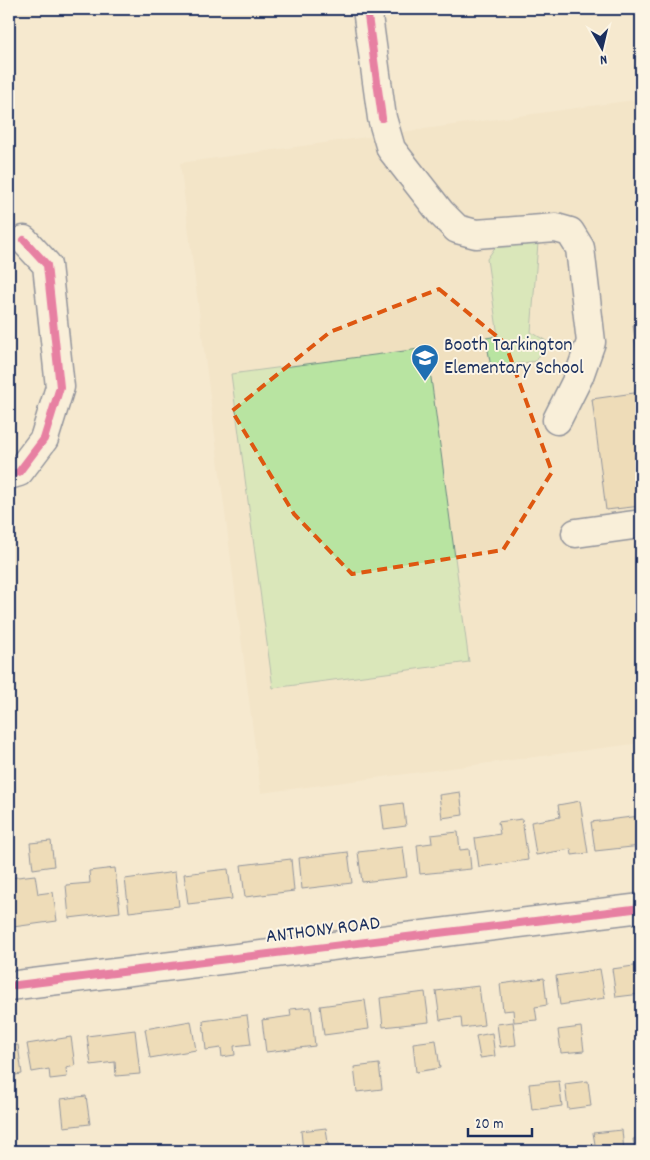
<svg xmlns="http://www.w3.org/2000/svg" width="650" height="1160" viewBox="0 0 650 1160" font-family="Dekko,sans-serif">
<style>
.built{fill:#f0e0bf}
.green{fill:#b8e4a1;stroke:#6a8a80}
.building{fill:#e4cc9b;stroke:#1b2f5e}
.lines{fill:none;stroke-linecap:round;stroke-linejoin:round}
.minor-casing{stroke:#1b2f5e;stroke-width:31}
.minor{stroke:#fcf5e5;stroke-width:28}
.cycleway-casing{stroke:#fcf5e5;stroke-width:11}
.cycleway{stroke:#d6006c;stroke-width:8}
.marked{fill:none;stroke:#de5710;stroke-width:4;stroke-dasharray:10 6;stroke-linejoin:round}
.labels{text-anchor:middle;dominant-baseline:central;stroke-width:4;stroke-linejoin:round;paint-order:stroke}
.poi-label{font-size:20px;fill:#1b2f5e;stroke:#fcf5e5;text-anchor:start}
.street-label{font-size:20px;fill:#1b2f5e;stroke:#fcf5e5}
</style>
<rect width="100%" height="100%" fill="#f5e9cf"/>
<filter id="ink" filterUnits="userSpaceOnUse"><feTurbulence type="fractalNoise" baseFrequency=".02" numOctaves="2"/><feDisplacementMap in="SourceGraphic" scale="10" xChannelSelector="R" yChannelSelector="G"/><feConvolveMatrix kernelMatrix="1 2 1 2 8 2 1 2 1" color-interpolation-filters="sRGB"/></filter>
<g filter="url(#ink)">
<path class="built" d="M641,99v644l-380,50 -81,-630z"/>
<path class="green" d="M525,235l13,8 -7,89 17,10 -12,19 -45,7 -5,-30 12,-2 -11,-77 14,-20z
M427,348l42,314 -196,26 -42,-314z"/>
<path class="building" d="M641,324v60l-8,-59z
M641,392v114l-35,4 -14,-111z
M460,792l3,23 -21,3 -3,-23z
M580,801l8,52 -16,2 -1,-6 -35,6 -5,-33 29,-5 -2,-12z
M403,803l3,23 -22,3 -3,-23z
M640,816l1,30 -46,5 -4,-29z
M522,819l6,41 -49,7 -4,-29 25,-4 -2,-12z
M458,832l2,18 9,-1 2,20 -51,5 -3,-29 15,-2 -1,-8z
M51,841l3,25 -21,3 -3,-26z
M403,847l4,30 -45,5 -4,-30z
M348,852l4,31 -50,6 -3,-31z
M291,859l3,32 -49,6 -4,-32z
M115,868l5,44 -51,6 -3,-33 24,-2 -1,-12z
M228,869l4,30 -44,5 -4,-30z
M175,872l4,34 -50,6 -4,-33z
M35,875l3,19 15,-2 4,29 -44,6 -4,-32v-17z
M641,965v29l-25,3 -4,-28z
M600,969l5,29 -45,7 -4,-29z
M544,978l3,27 -12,2 2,13 -23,2 -1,-12 -10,1 -3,-27z
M479,986l5,39 -22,3 -1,-11 -21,3 -4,-29z
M425,992l4,30 -46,5 -3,-29z
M365,1000l4,29 -45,6 -4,-29z
M311,1007l4,39 -49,6 -4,-32 29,-4 -1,-7z
M247,1015l4,29 -17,2 1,9 -13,2 -1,-9 -15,2 -3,-29z
M191,1021l5,29 -46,8 -5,-29z
M513,1022l3,23 -16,2 -3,-23z
M581,1027l3,24 -23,2 -3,-23z
M135,1030l5,44 -24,2 -1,-14 -24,3 -4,-29z
M492,1033l3,23 -15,2 -4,-22z
M71,1037l4,29 -9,2 1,9 -17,2 -1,-10 -17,3 -5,-28z
M436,1040l4,28 -24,4 -3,-29z
M18,1045l4,29 -13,2v-30z
M379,1064l3,25 -25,3 -3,-25z
M559,1081l3,25 -30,4 -3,-26z
M588,1081l3,25 -23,3 -3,-25z
M86,1096l4,28 -26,3 -3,-28z
M326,1128l3,23h-26l-2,-20z
M622,1130l2,21h-48l-1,-4 20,-3 -2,-11z
M641,1138v13h-6l-2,-12z"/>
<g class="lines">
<defs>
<path id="minor" d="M367,9l15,109 9,31 50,64 16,16 19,5 80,-6 14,4 10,16 11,94 -12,34 -22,44
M9,475l10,-3 25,-33 16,-52 -13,-122 -23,-25
M576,533l65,-9
M9,986l632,-78"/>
</defs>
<use href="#minor" class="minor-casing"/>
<use href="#minor" class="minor"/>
<defs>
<path id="cycleway" d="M367,9l15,109
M9,475l10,-3 25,-33 16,-52 -13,-122 -23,-25
M9,986l632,-78"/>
</defs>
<use href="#cycleway" class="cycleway-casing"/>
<use href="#cycleway" class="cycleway"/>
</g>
</g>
<path d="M0 0H650V1160H0ZM439,289l66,54 47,129 -49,78 -151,24 -58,-60 -62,-103 98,-79z" fill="#f5e9cf" fill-opacity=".55" fill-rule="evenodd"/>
<path class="marked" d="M439,289l66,54 47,129 -49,78 -151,24 -58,-60 -62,-103 98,-79z"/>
<defs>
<symbol id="school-pin" viewBox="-11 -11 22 30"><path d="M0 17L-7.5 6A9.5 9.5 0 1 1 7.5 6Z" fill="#1f6fb2" stroke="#fcf5e5"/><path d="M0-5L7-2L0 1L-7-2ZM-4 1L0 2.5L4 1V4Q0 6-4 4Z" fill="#fff"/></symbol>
</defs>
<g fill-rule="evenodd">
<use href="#school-pin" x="409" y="342" width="32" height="43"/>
</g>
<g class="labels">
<g class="poi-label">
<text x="444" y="346">Booth Tarkington<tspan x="444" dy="23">Elementary School</tspan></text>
</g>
<g class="street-label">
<text transform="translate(323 931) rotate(-7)">ANTHONY ROAD</text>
</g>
</g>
<rect width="650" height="1160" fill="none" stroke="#fcf5e5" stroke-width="30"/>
<rect x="15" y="15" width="620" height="1130" fill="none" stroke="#1b2f5e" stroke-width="2" filter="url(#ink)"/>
<g transform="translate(602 48) rotate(172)" stroke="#fcf5e5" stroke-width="4" paint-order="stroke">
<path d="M0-4L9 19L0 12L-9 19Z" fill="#1b2f5e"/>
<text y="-8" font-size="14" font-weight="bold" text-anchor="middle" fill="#1b2f5e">N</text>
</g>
<path d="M468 1128v8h64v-8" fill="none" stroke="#1b2f5e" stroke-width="2.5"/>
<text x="475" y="1128" font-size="15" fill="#1b2f5e" stroke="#fcf5e5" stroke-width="4" paint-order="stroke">20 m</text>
</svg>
